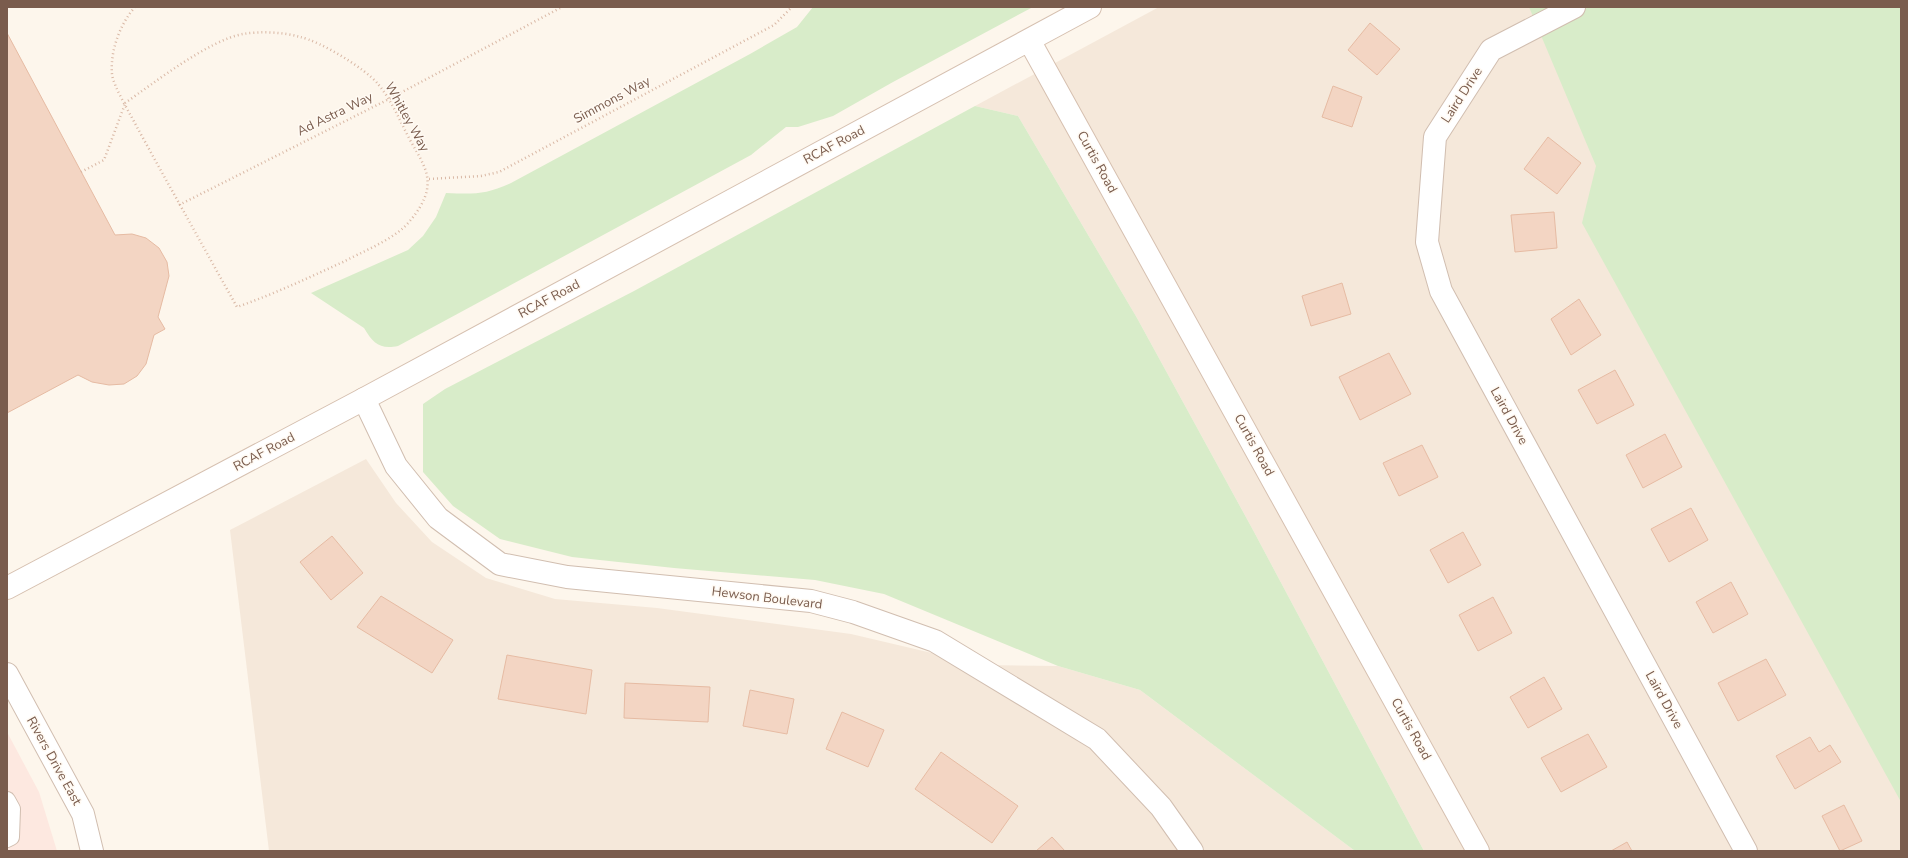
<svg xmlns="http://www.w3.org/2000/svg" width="1908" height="858" viewBox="0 0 1908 858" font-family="'Nunito Sans',sans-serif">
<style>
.residential{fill:#f5e8da}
.commercial{fill:#fde8e0}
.green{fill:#d8ecc9}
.building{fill:#f3d5c3;stroke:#e6bba3}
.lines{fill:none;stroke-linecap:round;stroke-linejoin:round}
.lane-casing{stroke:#d1beb0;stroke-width:18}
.street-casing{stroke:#d1beb0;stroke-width:24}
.secondary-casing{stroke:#d6c0b0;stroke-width:24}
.path{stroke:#d9b8a5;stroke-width:2.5;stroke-dasharray:1 3;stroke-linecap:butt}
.lane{stroke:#fff;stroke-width:16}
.street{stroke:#fff;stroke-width:22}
.secondary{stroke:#fff;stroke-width:22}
.labels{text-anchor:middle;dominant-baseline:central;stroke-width:3;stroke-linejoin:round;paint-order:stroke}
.street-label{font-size:13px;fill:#7a5c4d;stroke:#fffaf3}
</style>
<rect width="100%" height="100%" fill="#fdf6ec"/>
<path class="residential" d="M1159,7h742v844h-477l-171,-321 -116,-212 -119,-202 -43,-10z
M366,459l30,44 36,39 54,36 69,21 102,9 194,26 132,31 75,1 82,24 215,161h-1086l-39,-321z"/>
<path class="commercial" d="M7,732l32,60 18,59h-50z"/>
<path class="green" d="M813,7h220l-140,75 -60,34 -35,11h-12l-35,28 -353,191c-18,4 -25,-3 -34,-18l-53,-35 97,-43 15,-14 13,-19 10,-24c27,1 39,2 65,-10l239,-129 47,-27z
M1529,7h372v795l-319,-579 14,-57z
M975,106l43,10 119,202 116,212 171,321h-69l-215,-161 -82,-24 -174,-72 -69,-14 -141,-12 -102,-11 -72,-18 -47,-33 -30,-34v-68l22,-15 189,-98z"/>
<path class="building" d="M1370,23l30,26 -23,26 -29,-25z
M7,33l108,202 17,-1 14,4 13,10 8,14 2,14 -11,41 7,12 -11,6 -8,29 -9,12 -13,8 -15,1 -17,-3 -14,-7 -71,38z
M1333,86l29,11 -10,30 -30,-10z
M1548,137l33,26 -24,31 -33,-25z
M1554,212l3,36 -42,4 -4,-37z
M1342,283l9,31 -40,12 -9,-30z
M1579,299l22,36 -30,20 -20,-36z
M1389,353l22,41 -51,26 -21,-43z
M1615,370l19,35 -37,19 -19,-34z
M1665,434l17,33 -39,21 -17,-33z
M1422,445l16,32 -39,19 -16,-33z
M1691,508l17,32 -39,22 -18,-33z
M1463,532l18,33 -33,18 -18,-33z
M332,536l31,37 -32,27 -31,-38z
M1731,582l17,32 -35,19 -17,-31z
M381,596l72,44 -21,33 -75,-46z
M1493,597l19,36 -34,18 -19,-36z
M507,655l85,15 -6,44 -88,-15z
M1766,659l20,36 -48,26 -20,-38z
M1544,677l18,32 -34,19 -18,-31z
M625,683l85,4 -2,35 -84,-4z
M750,690l44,9 -7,35 -44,-8z
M842,712l42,18 -16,37 -42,-18z
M1588,734l19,33 -46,25 -20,-34z
M1810,737l9,15 11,-7 11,17 -46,27 -19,-33z
M941,752l77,54 -26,37 -77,-54z
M1844,805l18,36 -22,10 -18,-35z
M1052,837l13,14h-29z
M1627,842l5,9h-21z"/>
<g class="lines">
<defs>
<path id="lane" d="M7,800l5,9 -1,28 -4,2"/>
<path id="street" d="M1574,7l-83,43 -56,87 -8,105 14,49 305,560
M364,399l32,67 42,52 62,46 67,13 244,24 42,11 82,29 162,98 64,68 31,44
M7,674l76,140 9,37"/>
<path id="secondary" d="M1029,40l449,811
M7,588l357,-189 726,-392"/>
</defs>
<use href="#lane" class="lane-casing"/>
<use href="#street" class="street-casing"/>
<use href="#secondary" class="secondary-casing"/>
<path class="path" d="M125,103c29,-20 84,-63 118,-69 17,-3 40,-2 57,3 20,4 66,32 78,47 14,17 22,37 32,56 14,25 26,40 10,67 -4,7 -12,17 -18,22 -17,14 -40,23 -59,33 -35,16 -69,32 -106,45 -33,-59 -66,-118 -99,-178 -6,-12 -25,-43 -26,-55 -2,-23 8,-50 23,-67
M81,172l23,-12 21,-56
M429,179l52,-3 18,-4 275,-147 18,-18
M179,205l210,-106 173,-92"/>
<use href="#lane" class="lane"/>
<use href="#street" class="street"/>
<use href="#secondary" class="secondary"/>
</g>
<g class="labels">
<g class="street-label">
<text transform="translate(1462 95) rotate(-57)">Laird Drive</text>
<text transform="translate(612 100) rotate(-28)">Simmons Way</text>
<text transform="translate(335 114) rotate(-26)">Ad Astra Way</text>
<text transform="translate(407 117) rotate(61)">Whitley Way</text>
<text transform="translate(834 145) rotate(-28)">RCAF Road</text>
<text transform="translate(1097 162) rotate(61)">Curtis Road</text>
<text transform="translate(549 299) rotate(-28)">RCAF Road</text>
<text transform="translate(1509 416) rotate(61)">Laird Drive</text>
<text transform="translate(1254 445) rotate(61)">Curtis Road</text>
<text transform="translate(264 452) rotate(-28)">RCAF Road</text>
<text transform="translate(767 598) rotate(7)">Hewson Boulevard</text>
<text transform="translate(1664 700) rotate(61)">Laird Drive</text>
<text transform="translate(1411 729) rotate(61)">Curtis Road</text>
<text transform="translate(54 761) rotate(61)">Rivers Drive East</text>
</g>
</g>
<rect width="1908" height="858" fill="none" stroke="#7a5c4d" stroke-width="16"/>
</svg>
